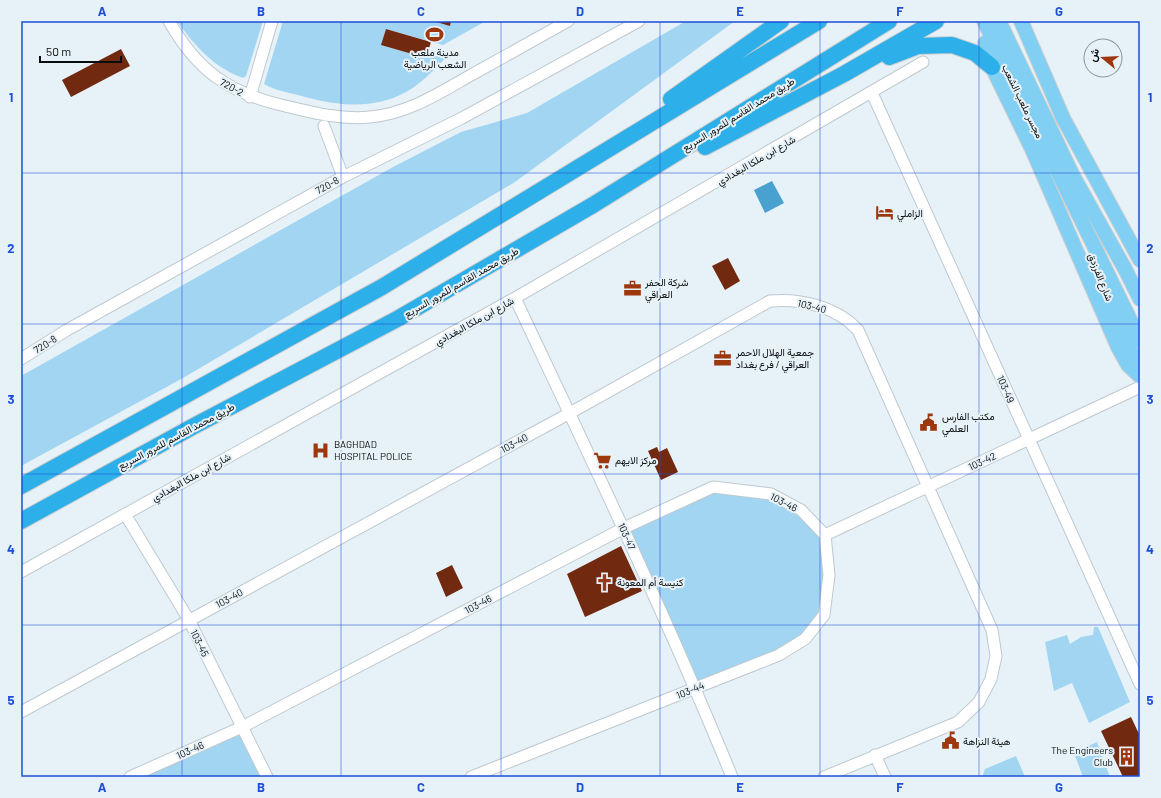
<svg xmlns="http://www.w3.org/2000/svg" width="1161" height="798" viewBox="0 0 1161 798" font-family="Barlow,Vazirmatn,sans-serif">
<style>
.green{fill:#a2d5f1}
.water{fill:#48a1ce}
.building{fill:#712a10}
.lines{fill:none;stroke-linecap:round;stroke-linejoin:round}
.minor-casing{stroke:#bec9cf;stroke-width:13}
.major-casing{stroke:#cecfcf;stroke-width:16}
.highway-casing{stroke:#cecfcf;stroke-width:18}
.minor{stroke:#fff;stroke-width:11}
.major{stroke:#81cff2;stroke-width:14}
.highway{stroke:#2dafe9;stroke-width:16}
.grid{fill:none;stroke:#1d4ed8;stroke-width:1;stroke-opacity:0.55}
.labels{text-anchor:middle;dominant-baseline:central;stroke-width:4;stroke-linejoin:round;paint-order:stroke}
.poi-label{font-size:10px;fill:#0a0d0f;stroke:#e7f2f8;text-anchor:start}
.street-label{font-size:10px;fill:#0a0d0f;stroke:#e7f2f8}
.neatline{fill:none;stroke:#1d4ed8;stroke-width:1.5}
.grid-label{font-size:13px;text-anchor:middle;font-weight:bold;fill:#1d4ed8}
</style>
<rect width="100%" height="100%" fill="#e7f2f8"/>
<path class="green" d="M177,21h86l-17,55 -3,2c-30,-11 -48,-32 -66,-57z
M283,21h203l-43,24 -57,-16 -4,16 44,13 3,-8 11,2 6,6c-10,9 -20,21 -32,29 -33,23 -72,20 -109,10 -13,-4 -29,-6 -41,-13z
M686,21h49l-220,161 -332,196 -162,88v-90l372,-209 68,-35 66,-19z
M713,487l58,7 54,41 5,77 -51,43 -83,32 -65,-155 29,-21z
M1094,627h4l32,75 -41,21 -17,-40 -18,8 -9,-49 22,-7 3,9 11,-7 12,-2z
M242,727l25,50h-137z
M1097,742l13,35h-27l-9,-24z
M1016,756l9,21h-43l3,-8z"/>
<path class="water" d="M772,181l12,22 -19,10 -11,-23z"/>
<path class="building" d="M433,21h18l-1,5z
M386,29l45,13 -5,16 -45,-13z
M121,49l9,17 -59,31 -9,-17z
M728,258l12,23 -15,9 -13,-24z
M657,447l2,5 8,-4 11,24 -17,8 -13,-29z
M621,546l21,45 -57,26 -18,-43z
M452,565l11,23 -17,9 -10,-24z
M1131,717l9,19v41h-17l-22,-46z"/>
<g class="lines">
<defs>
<path id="minor" d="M169,21c27,48 58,71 112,84 29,7 59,15 89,12 38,-3 71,-25 103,-43 32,-18 63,-35 95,-53
M872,93l268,591
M250,97l22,-76
M324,126l19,51
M515,298c75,159 151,317 217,479
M21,359l46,-29 276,-153 119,-59 177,-97
M125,514l64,106 78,157
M825,535l315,-148
M21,572l494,-274 408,-236
M21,712l549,-299 200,-112c31,-3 67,6 88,29l134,300 4,26 -5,23 -12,23 -21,20 -134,55
M875,755l10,22
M130,777l112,-50 382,-199 89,-41 58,7 30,16 24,25
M471,777l308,-122 26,-16 19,-24 5,-40 -4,-40"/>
<path id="major" d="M984,21l156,319
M999,21l74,155 52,93 15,30
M1021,21l42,97 77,142
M985,43l7,24 40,82 86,198 10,18 12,11
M1108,293l30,74"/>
<path id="highway" d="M889,57l29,-11 34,-1 23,8 17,14
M671,99l110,-78
M705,147l139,-73 92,-53
M21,486l361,-199 437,-266
M21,521l173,-95 205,-108 194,-113 296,-184"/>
</defs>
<use href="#minor" class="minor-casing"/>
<use href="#major" class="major-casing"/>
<use href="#highway" class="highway-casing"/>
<use href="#minor" class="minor"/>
<use href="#major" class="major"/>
<use href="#highway" class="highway"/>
</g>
<path class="grid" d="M182,21v756M341,21v756M501,21v756M660,21v756M820,21v756M979,21v756M21,173h1119M21,324h1119M21,474h1119M21,625h1119"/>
<defs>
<symbol id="stadium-bare" viewBox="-9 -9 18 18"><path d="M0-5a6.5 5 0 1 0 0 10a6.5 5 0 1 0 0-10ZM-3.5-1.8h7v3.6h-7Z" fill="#9d370e" stroke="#e7f2f8" stroke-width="2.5" paint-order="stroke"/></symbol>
<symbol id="hotel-bare" viewBox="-9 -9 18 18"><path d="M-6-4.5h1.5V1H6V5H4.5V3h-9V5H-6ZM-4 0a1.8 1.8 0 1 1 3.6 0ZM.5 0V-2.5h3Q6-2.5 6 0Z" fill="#9d370e" stroke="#e7f2f8" stroke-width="2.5" paint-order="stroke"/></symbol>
<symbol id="office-bare" viewBox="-9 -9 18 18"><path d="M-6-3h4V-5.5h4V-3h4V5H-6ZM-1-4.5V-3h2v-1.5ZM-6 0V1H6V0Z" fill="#9d370e" stroke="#e7f2f8" stroke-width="2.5" paint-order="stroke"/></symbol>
<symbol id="civic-bare" viewBox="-9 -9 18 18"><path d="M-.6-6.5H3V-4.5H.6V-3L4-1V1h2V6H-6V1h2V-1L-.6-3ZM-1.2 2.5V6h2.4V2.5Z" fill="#9d370e" stroke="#e7f2f8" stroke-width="2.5" paint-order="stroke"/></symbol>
<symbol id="hospital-bare" viewBox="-9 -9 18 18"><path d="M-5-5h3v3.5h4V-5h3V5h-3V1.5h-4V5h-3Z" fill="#9d370e" stroke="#e7f2f8" stroke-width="2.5" paint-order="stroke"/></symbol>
<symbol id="supermarket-bare" viewBox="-9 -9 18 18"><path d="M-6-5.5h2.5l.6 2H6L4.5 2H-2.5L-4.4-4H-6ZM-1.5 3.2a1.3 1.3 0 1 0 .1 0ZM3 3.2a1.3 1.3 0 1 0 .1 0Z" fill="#9d370e" stroke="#e7f2f8" stroke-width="2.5" paint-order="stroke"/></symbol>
<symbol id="church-bare" viewBox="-9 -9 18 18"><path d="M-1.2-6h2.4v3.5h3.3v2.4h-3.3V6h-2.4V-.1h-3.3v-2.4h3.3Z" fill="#9d370e" stroke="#e7f2f8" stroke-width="2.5" paint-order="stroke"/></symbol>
<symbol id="building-bare" viewBox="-9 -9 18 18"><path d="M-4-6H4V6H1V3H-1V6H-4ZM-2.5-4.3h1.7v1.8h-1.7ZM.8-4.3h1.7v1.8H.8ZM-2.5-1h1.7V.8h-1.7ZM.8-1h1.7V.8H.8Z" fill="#9d370e" stroke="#e7f2f8" stroke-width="2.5" paint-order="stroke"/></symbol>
</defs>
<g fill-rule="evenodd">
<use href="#stadium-bare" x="422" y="22" width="25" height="25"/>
<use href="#hotel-bare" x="872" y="200" width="25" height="25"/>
<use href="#office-bare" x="620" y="276" width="25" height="25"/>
<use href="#office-bare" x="710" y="346" width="25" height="25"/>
<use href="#civic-bare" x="916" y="410" width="25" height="25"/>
<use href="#hospital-bare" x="308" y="438" width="25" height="25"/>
<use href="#supermarket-bare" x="590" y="448" width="25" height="25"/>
<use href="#church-bare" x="592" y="570" width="25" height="25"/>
<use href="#civic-bare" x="938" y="728" width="25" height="25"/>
<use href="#building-bare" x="1114" y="744" width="25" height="25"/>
</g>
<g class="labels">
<g class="poi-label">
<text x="435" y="52" text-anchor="middle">مدينة ملعب<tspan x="435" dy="12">الشعب الرياضية</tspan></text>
<text x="897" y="213">الزاملي</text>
<text x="645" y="282">شركة الحفر<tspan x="645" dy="12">العراقي</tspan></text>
<text x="736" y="352">جمعية الهلال الاحمر<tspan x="736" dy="12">العراقي / فرع بغداد</tspan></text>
<text x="942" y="416">مكتب الفارس<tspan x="942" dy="12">العلمي</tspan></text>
<text x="334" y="444">BAGHDAD<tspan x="334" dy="12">HOSPITAL POLICE</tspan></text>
<text x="615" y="460">مركز الايهم</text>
<text x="617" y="582">كنيسة أم المعونة</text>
<text x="963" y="741">هيئة النزاهة</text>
<text x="1113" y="750" text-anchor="end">The Engineers<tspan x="1113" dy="12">Club</tspan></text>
</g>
<g class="street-label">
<text transform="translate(232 87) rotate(29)">720-2</text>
<text transform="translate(1023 101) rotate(64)">مجسر ملعب الشعب</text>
<text transform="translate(738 114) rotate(-32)">طريق محمد القاسم للمرور السريع</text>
<text transform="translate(756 160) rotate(-30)">شارع ابن ملكا البغدادي</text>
<text transform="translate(327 185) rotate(-29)">720-8</text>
<text transform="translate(1101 277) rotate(68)">شارع الفرزدق</text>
<text transform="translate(461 282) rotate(-30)">طريق محمد القاسم للمرور السريع</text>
<text transform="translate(812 306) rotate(14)">103-40</text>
<text transform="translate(474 321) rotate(-29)">شارع ابن ملكا البغدادي</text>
<text transform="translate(45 344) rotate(-32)">720-8</text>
<text transform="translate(1006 389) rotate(66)">103-49</text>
<text transform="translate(176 436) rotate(-28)">طريق محمد القاسم للمرور السريع</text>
<text transform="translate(514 443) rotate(-28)">103-40</text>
<text transform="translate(982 461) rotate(-25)">103-42</text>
<text transform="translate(191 477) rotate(-29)">شارع ابن ملكا البغدادي</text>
<text transform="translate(784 502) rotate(27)">103-46</text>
<text transform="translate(627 536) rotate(65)">103-47</text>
<text transform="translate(229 598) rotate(-28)">103-40</text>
<text transform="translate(478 604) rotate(-28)">103-46</text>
<text transform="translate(200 643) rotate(64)">103-45</text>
<text transform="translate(690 690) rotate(-22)">103-44</text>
<text transform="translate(190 750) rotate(-24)">103-46</text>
</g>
</g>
<rect width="1161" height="798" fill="none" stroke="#e7f2f8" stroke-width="44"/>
<g transform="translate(1103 58) rotate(288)"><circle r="19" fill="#e7f2f8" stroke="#8f969b"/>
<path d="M0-3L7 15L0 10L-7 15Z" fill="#9d370e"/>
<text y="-6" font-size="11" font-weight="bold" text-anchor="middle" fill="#0a0d0f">ش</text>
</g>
<path d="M40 56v6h81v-6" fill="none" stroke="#0a0d0f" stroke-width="2"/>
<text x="46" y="56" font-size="12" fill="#0a0d0f" stroke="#e7f2f8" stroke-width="3" paint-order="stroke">50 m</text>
<rect x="22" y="22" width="1117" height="754" class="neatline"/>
<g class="grid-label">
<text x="102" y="16">A</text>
<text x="261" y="16">B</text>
<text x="421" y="16">C</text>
<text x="580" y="16">D</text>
<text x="740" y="16">E</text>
<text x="900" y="16">F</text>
<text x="1059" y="16">G</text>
<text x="11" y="102">1</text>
<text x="1150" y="102">1</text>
<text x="11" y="253">2</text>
<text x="1150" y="253">2</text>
<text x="11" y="404">3</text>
<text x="1150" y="404">3</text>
<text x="11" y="554">4</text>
<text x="1150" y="554">4</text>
<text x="11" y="705">5</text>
<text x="1150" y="705">5</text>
<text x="102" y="792">A</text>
<text x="261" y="792">B</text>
<text x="421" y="792">C</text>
<text x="580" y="792">D</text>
<text x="740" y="792">E</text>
<text x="900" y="792">F</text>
<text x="1059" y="792">G</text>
</g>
</svg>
